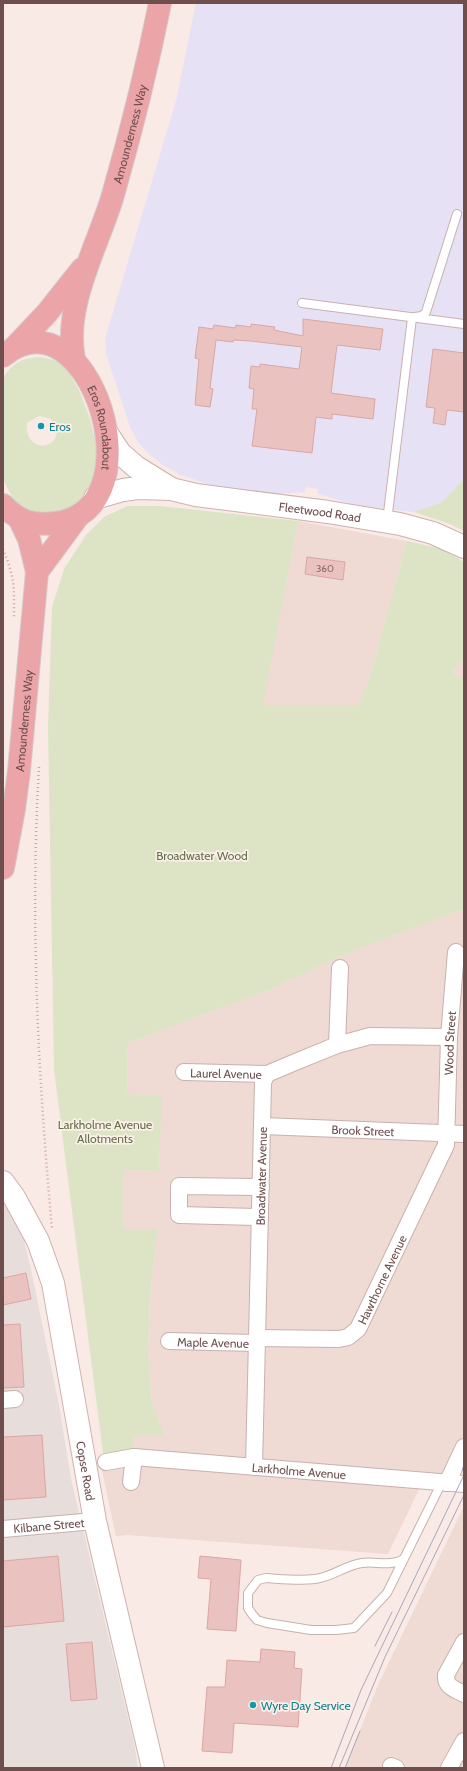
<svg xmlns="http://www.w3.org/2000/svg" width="467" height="1771" viewBox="0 0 467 1771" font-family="Cabin,sans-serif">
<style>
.residential{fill:#efdad4}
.industrial{fill:#e7dddb}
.education{fill:#e7e1f5}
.green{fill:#dce4c5;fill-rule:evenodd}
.building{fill:#eac3c0;stroke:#dba6a3}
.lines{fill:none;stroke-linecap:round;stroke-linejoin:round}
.lane-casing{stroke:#c8b1ad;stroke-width:10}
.street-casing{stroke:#c8b1ad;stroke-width:18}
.secondary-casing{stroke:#cdb1ad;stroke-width:24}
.highway-casing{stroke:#d4caca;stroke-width:24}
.path{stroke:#cfa6a4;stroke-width:2.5;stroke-dasharray:1 3;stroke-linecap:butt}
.lane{stroke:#fff;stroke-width:8}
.street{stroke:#fff;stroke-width:16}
.secondary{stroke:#fff;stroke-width:22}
.highway{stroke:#eba4a8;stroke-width:22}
.tram{stroke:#aba5c0;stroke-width:1}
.culture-dot{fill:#0f9aa8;stroke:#fcefea;stroke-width:1.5}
.labels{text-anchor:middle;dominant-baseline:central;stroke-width:3.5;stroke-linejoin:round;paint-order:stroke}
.number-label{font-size:10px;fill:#8d6c6a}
.street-label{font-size:12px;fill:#6e4f4e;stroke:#fcefea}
.culture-label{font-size:12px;fill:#0d838f;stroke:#fcefea;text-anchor:start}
.park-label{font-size:12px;fill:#627248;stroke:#fcefea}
</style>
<rect width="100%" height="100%" fill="#f9eae5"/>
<path class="residential" d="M298,521l109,20 -37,135 -12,29h-96z
M464,659v16l-5,4 -7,-8z
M464,909v538l-17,36 -24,-2 -35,73 -262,-19 -10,1 -14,-65 5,-1 -1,-8 26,-26h33l-13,-35 -4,-49 2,-57 8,-66h-35l1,-59 35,1 2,-76 -34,-1 1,-51 141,-53 69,-33z
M464,1506v262h-119l33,-83z"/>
<path class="industrial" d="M3,1203l17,22 10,40 29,140 12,74 63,264 4,25h-135z"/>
<path class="education" d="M196,3h268v476l-22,23 -28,10 -57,-6 -40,-13 1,-4 -12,-2 -1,5 -31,2 -58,-7 -35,-12 -18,-10 -14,-11 -11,-12 -8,-15 -24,-73 -1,-15 72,-242z"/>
<path class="green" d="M41,357l14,3 9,5 5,7 11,20 10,27 5,21 2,21 -4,18 -14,24 -21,11 -24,-1 -13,-5 -9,-11 -9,-18v-101c11,-16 19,-20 38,-21zM39,416l12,3 6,13 -2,7c-13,15 -31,2 -28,-16z
M464,479v52l-14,-7 -36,-12 28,-10z
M127,506h33l138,15 -35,184h95l12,-29 37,-135 35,8 22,13v97l-12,12 7,8 5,-4v234l-126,48 -69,33 -141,53 -1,51 35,1 -3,76 -35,-1 -1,59h35l-8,66 -2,57 4,49 13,35h-32v19l-29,6 -50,-391 -6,-343 4,-120 12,-38 22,-34 18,-18z"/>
<path class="building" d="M303,319l80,10 -3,21 -43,-5 -6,48 44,6 -2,20 -41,-5v5l-16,-2 -4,36 -60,-7 5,-37h-5l2,-20 -5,-1 2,-22 9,1v-3l39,5 3,-22 -52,-6 -17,-1v2l-17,-2 -6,48 3,1 -3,18 -15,-2 4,-46 -4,-1 4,-31 14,2 1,-4 21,3 1,-3 15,2v-3l24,3 -1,3 29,6z
M433,349l31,4v59l-17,-2 -2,15 -12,-2 2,-15 -9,-1z
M307,557l38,5 -2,18 -38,-6z
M26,1273l5,26 -28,6v-27z
M20,1324l4,63 -21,1v-63z
M42,1435l4,62 -43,3v-63z
M58,1556l6,65 -61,6v-66z
M200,1556l41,4 -5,71 -29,-2 4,-50 -13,-1z
M92,1642l5,57 -26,2 -5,-57z
M261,1649l34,3 -1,16 8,1 -4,58 -64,-4 -2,30 -30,-2 5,-64h18l2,-27 33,2z"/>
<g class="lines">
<defs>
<path id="lane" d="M302,303l162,21
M415,317l7,-1 4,-4 31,-98
M387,521l25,-203
M404,1559c-14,8 -27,2 -42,4 -16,2 -30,14 -47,16 -16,2 -33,0 -49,-1l-8,2 -10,13v15l4,6 5,6 10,3 44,7h25l18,-2 33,-35 55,-111"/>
<g id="street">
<path d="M337,1045l3,-77"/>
<path id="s1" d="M184,1072l83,2"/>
<path id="s2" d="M263,1126l201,8"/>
<path d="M260,1217l-81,-2v-29l82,1"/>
<path id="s3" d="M257,1338l82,1 9,-2 10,-8 88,-184 3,-108 7,-85"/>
<path id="s4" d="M169,1341l88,2"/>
<path d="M3,1400l12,-1"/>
<path id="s5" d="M106,1462l28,-5 330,27"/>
<path id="s6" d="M254,1467l9,-385 4,-8 26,-11 44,-18 33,-9 79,1"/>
<path d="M131,1482l3,-25"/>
<path d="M447,1483l17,-36"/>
<path id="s7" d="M3,1529l92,-8"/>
<path d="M464,1642l-18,33c-1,12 9,14 18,19"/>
<path d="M391,1766l5,2"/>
<path d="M449,1768l15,-27"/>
</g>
<g id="secondary">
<path d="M106,432l14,21 16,14 34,21"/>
<path id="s8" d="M95,498l28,-8 15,-2 33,1 25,6 132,17 72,12 33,9 31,14"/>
<path id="s9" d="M3,1182l11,15 24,44 15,42 42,238 58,247"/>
</g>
<g id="highway">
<path d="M14,348l33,-35 35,-44"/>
<path id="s10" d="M3,356c85,-71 158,155 52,167 -22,3 -37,-2 -52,-18"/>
<path id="s11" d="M74,359c-11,-54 24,-113 39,-164 18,-63 34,-127 47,-192"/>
<path d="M37,572l42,-57"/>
<path id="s12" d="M3,868l11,-59 5,-38 18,-199 -8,-33 -9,-19"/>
</g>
</defs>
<use href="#lane" class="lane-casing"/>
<use href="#street" class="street-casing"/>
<use href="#secondary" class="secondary-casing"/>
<use href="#highway" class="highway-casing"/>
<path class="path" d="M3,549c12,29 11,37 11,68
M39,767c-9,154 -1,308 13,462"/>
<use href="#lane" class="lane"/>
<use href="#street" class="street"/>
<use href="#secondary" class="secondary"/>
<use href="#highway" class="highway"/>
<path class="tram" d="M464,1465l-2,5h2
M375,1646l17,-34
M331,1768l30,-78 103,-215
M339,1768l46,-111 79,-162
M345,1768l15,-37"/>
</g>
<g class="culture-dot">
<circle cx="41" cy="426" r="4"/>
<circle cx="253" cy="1705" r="4"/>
</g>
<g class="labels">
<g class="number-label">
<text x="325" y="568">360</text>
</g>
<g class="street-label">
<text stroke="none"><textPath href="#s11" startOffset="234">Amounderness Way</textPath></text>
<text stroke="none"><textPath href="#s10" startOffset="154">Eros Roundabout</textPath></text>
<text stroke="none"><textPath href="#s8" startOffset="228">Fleetwood Road</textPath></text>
<text stroke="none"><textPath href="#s12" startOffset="149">Amounderness Way</textPath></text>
<text stroke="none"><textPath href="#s3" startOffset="410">Wood Street</textPath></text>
<text stroke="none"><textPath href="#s1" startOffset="42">Laurel Avenue</textPath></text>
<text stroke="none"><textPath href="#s2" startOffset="100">Brook Street</textPath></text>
<text stroke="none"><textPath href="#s6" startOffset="291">Broadwater Avenue</textPath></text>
<text stroke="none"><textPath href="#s3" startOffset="159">Hawthorne Avenue</textPath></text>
<text stroke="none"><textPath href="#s4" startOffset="44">Maple Avenue</textPath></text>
<text stroke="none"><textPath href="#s9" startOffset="304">Copse Road</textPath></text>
<text stroke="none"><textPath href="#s5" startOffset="194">Larkholme Avenue</textPath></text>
<text stroke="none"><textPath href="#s7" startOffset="46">Kilbane Street</textPath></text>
</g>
<g class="culture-label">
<text x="49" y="426">Eros</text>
<text x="261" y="1705">Wyre Day Service</text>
</g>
<g class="park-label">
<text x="202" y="855">Broadwater Wood</text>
<text x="105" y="1124">Larkholme Avenue<tspan x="105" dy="14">Allotments</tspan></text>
</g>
</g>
<rect width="467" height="1771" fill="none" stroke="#6e4f4e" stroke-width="8"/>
</svg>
